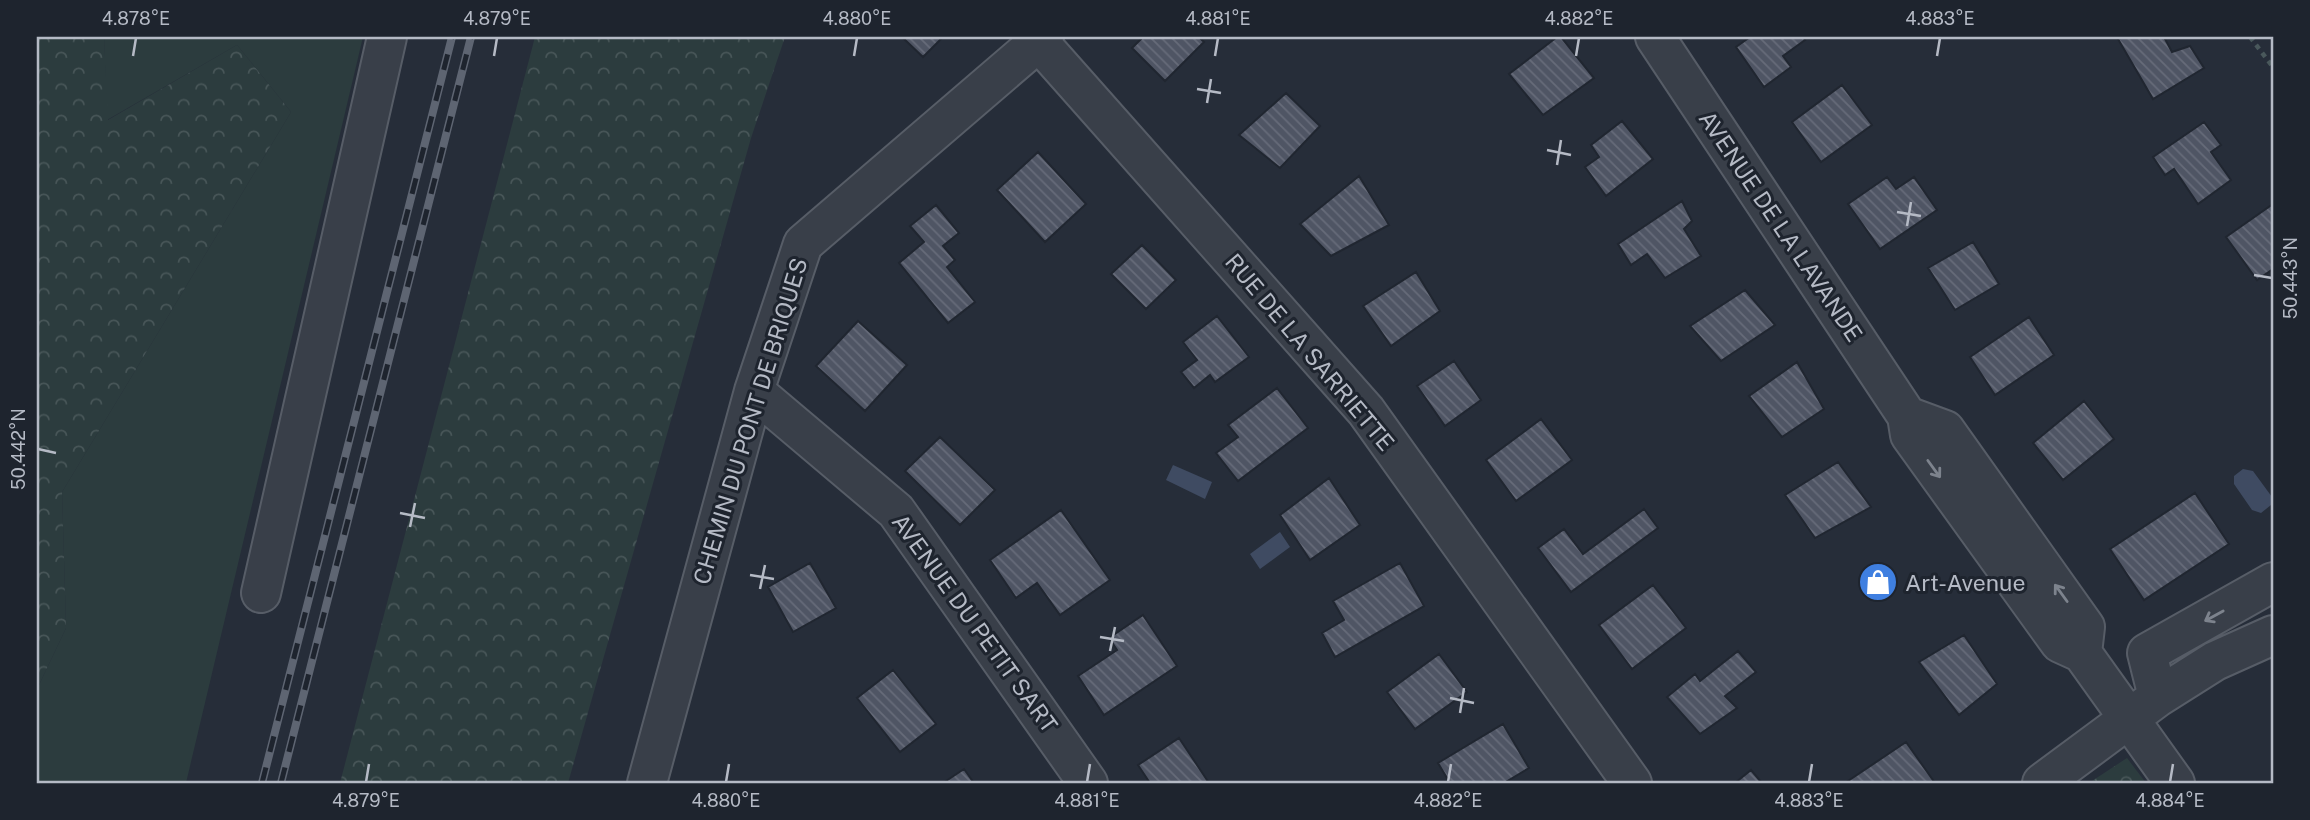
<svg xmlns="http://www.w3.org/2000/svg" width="2310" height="820" viewBox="0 0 2310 820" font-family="'Public Sans',sans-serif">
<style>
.green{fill:#2c3c3e}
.forest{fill:url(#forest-crowns)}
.water{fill:#3f4b62}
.building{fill:url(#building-back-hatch);stroke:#202630;stroke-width:2}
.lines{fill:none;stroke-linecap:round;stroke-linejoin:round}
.minor-casing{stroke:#575d67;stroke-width:42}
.path{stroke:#49585b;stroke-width:4.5;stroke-dasharray:5 5;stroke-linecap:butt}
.minor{stroke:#393f49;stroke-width:38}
.rail-casing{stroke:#5e6572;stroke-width:8}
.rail{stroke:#1e242e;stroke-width:5;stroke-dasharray:16;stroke-linecap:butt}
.oneway{stroke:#7d838d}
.ticks{fill:none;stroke:#b5bac5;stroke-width:2.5}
.labels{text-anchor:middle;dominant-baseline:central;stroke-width:6;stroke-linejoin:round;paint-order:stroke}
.street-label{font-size:23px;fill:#b5bac5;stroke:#1e242e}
.poi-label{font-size:23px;fill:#b5bac5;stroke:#1e242e;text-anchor:start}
.neatline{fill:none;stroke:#b5bac5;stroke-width:2.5}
.ticks-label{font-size:18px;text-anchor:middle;fill:#b5bac5}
</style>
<defs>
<pattern id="forest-crowns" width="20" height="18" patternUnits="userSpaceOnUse" patternTransform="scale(1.75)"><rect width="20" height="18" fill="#2c3c3e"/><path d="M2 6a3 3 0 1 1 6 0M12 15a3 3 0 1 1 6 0" fill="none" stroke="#485658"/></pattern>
<pattern id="building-back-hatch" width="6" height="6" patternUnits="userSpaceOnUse" patternTransform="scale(1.75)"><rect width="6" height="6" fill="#4f5564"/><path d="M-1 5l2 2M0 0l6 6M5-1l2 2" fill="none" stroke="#666b79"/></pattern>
</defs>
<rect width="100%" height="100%" fill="#262d39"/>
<path class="green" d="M104,37h259l-177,746h-149v-94l29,-61 -4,-136 229,-380 -54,-67 -130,75z"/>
<path class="forest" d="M37,37h67l4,83 129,-75 54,67 -229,380 4,136 -29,61z
M535,37h250l-34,101 -183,645h-228z
M2127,758l19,25h-57z"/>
<path class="water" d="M1173,465l39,17 -7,17 -39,-19z
M2243,469l10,2 19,26 -1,8 -10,8 -9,-3 -18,-26v-8z
M1280,532l10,15 -30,22 -10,-15z"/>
<path class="building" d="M902,37h41l-20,20z
M1143,37h56l5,5 -39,39 -33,-33z
M1557,37h4l33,41 -51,37 -34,-41z
M1750,37h53l2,3 -22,16 8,11 -27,20 -28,-40z
M2122,37h42l8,15 18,-6 14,22 -51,31 -35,-60z
M1842,85l30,40 -51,37 -29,-40z
M1286,93l34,33 -40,42 -41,-33z
M1622,121l31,38 -47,37 -21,-29 14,-10 -8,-12z
M2204,122l17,23 -10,7 20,28 -33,24 -24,-35 -9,6 -12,-18z
M1038,152l48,52 -41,38 -48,-52z
M1359,176l30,49 -58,31 -31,-32z
M1887,177l9,12 18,-12 23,33 -57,39 -32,-45z
M1682,201l10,20 -8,8 17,27 -36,22 -18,-24 -16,11 -13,-21z
M2273,204v65l-16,11 -31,-43z
M936,205l23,28 -16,13 12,14 -8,7 28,35 -27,21 -49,-60 25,-21 -14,-16z
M1973,242l26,42 -44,26 -27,-42z
M1142,245l34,35 -30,29 -35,-35z
M1416,272l24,39 -49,35 -28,-40z
M1745,290l30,35 -54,36 -31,-35z
M1217,316l32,41 -34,25 -5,-7 -16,13 -13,-16 16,-12 -14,-18z
M2029,317l25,38 -59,40 -25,-38z
M858,321l49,44 -42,46 -49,-45z
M1454,361l27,39 -36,26 -28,-40z
M1797,362l27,47 -42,28 -33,-41z
M1277,388l31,40 -70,53 -22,-28 22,-16 -10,-12z
M2084,401l30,38 -51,41 -30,-37z
M1541,419l31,41 -56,41 -30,-41z
M940,437l55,53 -35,35 -55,-54z
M1838,462l33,45 -56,31 -30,-43z
M1329,478l31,47 -50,35 -30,-45z
M2195,493l34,51 -85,56 -34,-51z
M1644,509l14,19 -87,64 -33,-44 26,-19 19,25z
M1061,510l49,70 -50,35 -23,-32 -21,15 -26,-38z
M810,563l26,45 -43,24 -25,-45z
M1400,563l24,43 -89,51 -13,-24 22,-13 -11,-19z
M1653,585l33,43 -54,41 -33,-44z
M1143,615l34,51 -73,49 -26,-39 39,-26 -8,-12z
M1964,635l33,49 -38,31 -40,-53z
M1738,651l18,21 -31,24 12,12 -37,26 -33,-37 28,-23 5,7z
M1439,654l28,38 -52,37 -28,-37z
M893,670l43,54 -36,28 -43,-54z
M1503,724l26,44 -25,15h-54l-12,-20z
M1179,738l30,45h-59l-12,-18z
M1906,742l29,41h-90z
M964,769l10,14h-31z
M1751,770l11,13h-27z"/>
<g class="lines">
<defs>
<path id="minor" d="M1655,37l252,379
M1038,41l328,370 266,372
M754,391l142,120 192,272
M261,593l126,-556
M2082,653l3,-26 -140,-197 -38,-14 3,19 150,208 22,10 93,130
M2158,697l-11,-44 126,-71
M647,783l107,-392 49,-147 241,-207
M2042,783l116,-86 57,-36 58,-26"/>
</defs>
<use href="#minor" class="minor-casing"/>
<path class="path" d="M2250,37l23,30"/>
<use href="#minor" class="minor"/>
<defs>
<path id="rail" d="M262,783l190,-746
M281,783l190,-746"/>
</defs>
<use href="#rail" class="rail-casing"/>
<use href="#rail" class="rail"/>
</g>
<defs><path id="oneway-shaft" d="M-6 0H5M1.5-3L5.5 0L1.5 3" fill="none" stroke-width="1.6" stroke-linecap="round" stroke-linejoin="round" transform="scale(1.75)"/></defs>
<g class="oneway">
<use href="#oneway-shaft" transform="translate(1934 469) rotate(54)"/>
<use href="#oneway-shaft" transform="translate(2061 593) rotate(-126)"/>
<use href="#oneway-shaft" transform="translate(2214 616) rotate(151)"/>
</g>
<path class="ticks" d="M133,56l3,-18M494,56l3,-18M854,56l3,-18M1215,56l3,-18M1576,56l3,-18M1937,56l3,-18M1197,89l24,4M1207,103l4,-24M1547,150l24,5M1557,165l4,-25M1897,212l24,4M1907,226l4,-24M2254,275l18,3M38,449l18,4M400,513l25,5M410,527l5,-24M750,575l24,4M760,589l5,-24M1100,637l24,4M1110,651l5,-24M1450,698l24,5M1460,713l4,-25M366,782l3,-18M726,782l3,-18M1087,782l3,-18M1448,782l3,-18M1809,782l3,-18M2170,782l3,-18"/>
<defs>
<symbol id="shop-disc" viewBox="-11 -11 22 22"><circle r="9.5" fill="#3f7fe0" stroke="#1e242e"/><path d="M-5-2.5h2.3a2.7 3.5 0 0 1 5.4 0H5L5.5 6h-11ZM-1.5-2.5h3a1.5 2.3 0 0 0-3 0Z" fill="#fff"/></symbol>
</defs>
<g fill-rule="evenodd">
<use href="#shop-disc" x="1856" y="560" width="44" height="44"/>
</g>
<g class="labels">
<g class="street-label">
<text transform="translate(1781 226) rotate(56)">AVENUE DE LA LAVANDE</text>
<text transform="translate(1310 352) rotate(50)">RUE DE LA SARRIETTE</text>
<text transform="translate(750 421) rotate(-73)">CHEMIN DU PONT DE BRIQUES</text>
<text transform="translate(975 623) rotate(54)">AVENUE DU PETIT SART</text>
</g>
<g class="poi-label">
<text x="1905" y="582">Art-Avenue</text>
</g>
</g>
<rect width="2310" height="820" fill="none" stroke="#1e242e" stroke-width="77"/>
<rect x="38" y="38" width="2234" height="744" class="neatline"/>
<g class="ticks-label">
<text x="136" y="25">4.878°E</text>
<text x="497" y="25">4.879°E</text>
<text x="857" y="25">4.880°E</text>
<text x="1218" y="25">4.881°E</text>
<text x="1579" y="25">4.882°E</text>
<text x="1940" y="25">4.883°E</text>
<text transform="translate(2291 278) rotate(-90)" y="6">50.443°N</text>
<text transform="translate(19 449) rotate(-90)" y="6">50.442°N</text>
<text x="366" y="807">4.879°E</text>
<text x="726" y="807">4.880°E</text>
<text x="1087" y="807">4.881°E</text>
<text x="1448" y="807">4.882°E</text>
<text x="1809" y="807">4.883°E</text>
<text x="2170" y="807">4.884°E</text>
</g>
</svg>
